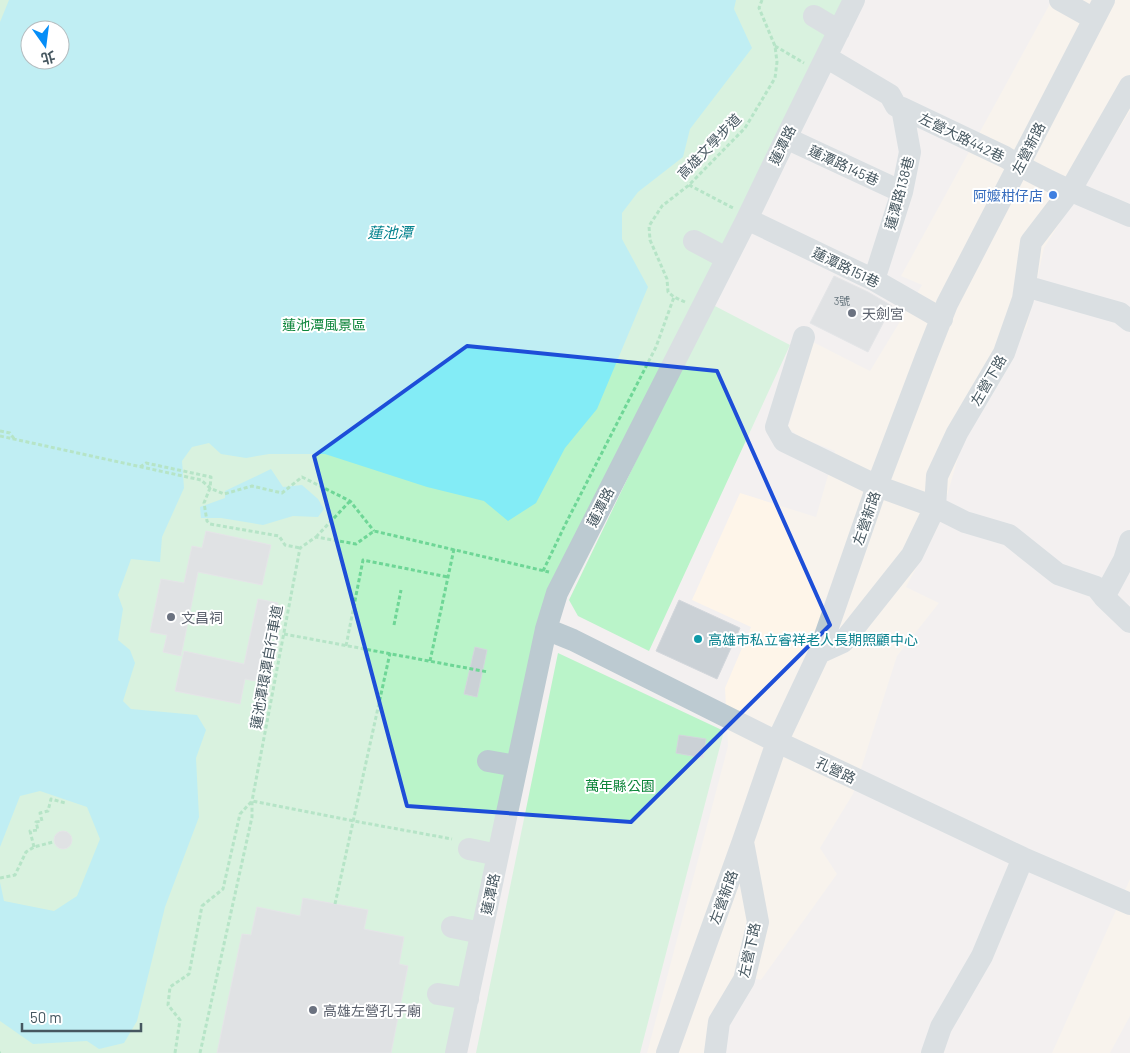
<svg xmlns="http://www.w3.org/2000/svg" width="1130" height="1053" viewBox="0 0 1130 1053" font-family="Barlow,'Noto Sans TC',sans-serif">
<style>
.commercial{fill:#fef5e9}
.green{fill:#baf4c9;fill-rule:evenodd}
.water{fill:#83ecf6;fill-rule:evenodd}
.building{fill:#cbd1d6;stroke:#d3d7dc}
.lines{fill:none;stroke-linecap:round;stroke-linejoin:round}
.path{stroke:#6ed696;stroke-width:3;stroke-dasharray:4 2.5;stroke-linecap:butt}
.minor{stroke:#bccad1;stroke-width:22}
.marked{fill:none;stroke:#1d4ed8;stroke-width:4;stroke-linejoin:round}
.shop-dot{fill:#3f7fe0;stroke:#fff;stroke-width:2}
.worship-dot{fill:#6b7280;stroke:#fff;stroke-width:2}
.culture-dot{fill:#0f9aa8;stroke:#fff;stroke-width:2}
.labels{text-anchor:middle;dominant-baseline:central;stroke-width:4;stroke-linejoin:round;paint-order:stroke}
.number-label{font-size:11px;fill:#67767e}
.street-label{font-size:14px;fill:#465760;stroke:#fff}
.shop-label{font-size:14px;fill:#366cbe;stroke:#fff;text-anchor:end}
.worship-label{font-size:14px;fill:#5b616d;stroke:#fff;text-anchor:start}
.park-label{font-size:14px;fill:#0d853a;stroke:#fff}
.culture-label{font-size:14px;fill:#0d838f;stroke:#fff;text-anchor:start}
.water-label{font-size:15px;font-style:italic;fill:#04838e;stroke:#fff}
</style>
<rect width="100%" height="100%" fill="#f3f0f0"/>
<path class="commercial" d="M1052,0h78v111l-86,137 -17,78 -38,67 -29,58 -22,76 -32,60 33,16 -42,53 -44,138 -33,54 17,26 -76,106 -22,-5 -31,78h-61l81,-307 -3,-58 26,-61 -59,-27 48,-107 76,24 19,-66 -34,-13 -13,-10 25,-86 57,29 52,-86 -21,-9z
M1130,879v137l-20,37h-58z"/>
<path class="green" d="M0,0h850l-304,602 -95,451h-451zM30,30h30v30h-30z
M713,305l77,40 -141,306 -71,-35 -9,-16 90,-187z
M558,653l166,78 -84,322h-164z"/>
<path class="water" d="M9,0h727l-2,9 18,39 -62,81 -7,28 -45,35 -16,21v26l26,48 -51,122 -32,39 -29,55 -28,18 -24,-20 -57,-14 -102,-33h-56l-23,4 -25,-4 -12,-11 -17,4 -10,14 2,27 -22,49 -2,25 -29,-3 -13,36 5,14 -5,31 12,10 5,13 -12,38 8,8 66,6 9,15 -10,28 3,59 -34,90 -28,114 -13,22 -25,6 -12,-8 -54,3 -33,-23v-139l4,19 50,10 23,-15 23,-57 -13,-32 -47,-16 -20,5 -20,51v-825zM30,30h30v30h-30z
M271,469l12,18 19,-2 16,14 6,10 -6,8 -25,-1 -30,9 -42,-7h-20l-1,-11 25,-9v-7z"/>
<path class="building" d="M834,276l34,16 24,14 -24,46 -58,-29z
M206,531l65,14 -9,40 -64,-13 -17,84 -18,-4 4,-17 -17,-3 11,-53 23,4 8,-37 10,2z
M258,599l20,4 -11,50 -5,-1 -7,29 -10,-2 -5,25 -65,-13 9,-40 60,13z
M679,600l61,28 -23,51 -61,-28z
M475,647l12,3 -10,47 -13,-3z
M679,735l27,4 -3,19 -27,-5z
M54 840a9 9 0 1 1 18 0a9 9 0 1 1-18 0Z
M303,898l65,12 -4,19 40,8 -5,27 9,2 -17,87h-174l25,-119 9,1 6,-28 43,9z"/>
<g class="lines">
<path class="path" d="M775,46l29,17
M689,185l44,23
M685,302l-11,-5 -6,-5 -1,-13 -17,-39 -1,-14 13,-20 27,-21 56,-57 30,-50 2,-16 -2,-16 -16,-38 3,-8
M0,431l10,2 5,7
M0,436l201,44 9,8 14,6 28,-8 30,7 20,-16 48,24 24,30
M140,467l6,-4 65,14 -1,11 -6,15 3,18 3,3 69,12 6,9 15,3
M316,537l34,-36
M543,571l22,-46 91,-178 18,-50
M394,625l7,-35
M284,634l204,38
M346,646l17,-86 85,17
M430,661l24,-112
M34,847l-4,-16 8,-1 -2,-8 6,-1 -2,-8 8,-2 3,-12 14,4
M0,878l15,-3 11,-23 8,-5 19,-5
M335,904l55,-251
M0,1053h1
M175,1053l5,-33 -12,-15 2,-18 19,-13 13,-68 21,-17 17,-75 12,-13 102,20 98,18
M200,1053l52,-236v-16l48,-253 16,-11 40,7 18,-13 175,41"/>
<path class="minor" d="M1060,0l34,19
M814,16l25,15
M826,57l64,38 6,11 6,2 8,44 -8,40 -28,88
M902,108l103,49c39,24 83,41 125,59
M786,138l116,54
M747,219l127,61 68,39
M694,241l32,17
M1025,286l95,27 10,8
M804,337l-28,90 8,14 93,45 58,21 30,15 44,13 49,39 38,13 8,10 26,25
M1104,597l20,-37 6,-19
M546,629l27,11 190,95 260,123 107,46
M819,653l24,-11 69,-87 23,-48 2,-31 20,-43 47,-80 19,-54 8,-57 39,-51 60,-105
M488,761l29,5
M469,849l29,6
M452,927l29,6
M438,994l30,5
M456,1053l90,-424 11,-36 190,-374 39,-81 68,-138
M667,1053l76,-212 34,-99 42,-89 58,-167 49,-129 21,-53 157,-304
M715,1053l4,-31 25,-42 14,-58 -15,-80
M932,1053l9,-26 41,-71 41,-98"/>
</g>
<path d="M0 0H1130V1053H0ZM467,346l250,25 113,254 -199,197 -224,-16 -93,-350z" fill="#f3f0f0" fill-opacity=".55" fill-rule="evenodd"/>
<path class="marked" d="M467,346l250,25 113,254 -199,197 -224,-16 -93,-350z"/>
<circle class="shop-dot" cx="1053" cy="195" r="5"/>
<g class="worship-dot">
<circle cx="852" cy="313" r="5"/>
<circle cx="171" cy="617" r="5"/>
<circle cx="313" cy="1010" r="5"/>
</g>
<circle class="culture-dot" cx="698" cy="639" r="5"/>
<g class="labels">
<g class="number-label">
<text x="842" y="300">3號</text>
</g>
<g class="street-label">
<text transform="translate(962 137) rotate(26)">左營大路442巷</text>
<text transform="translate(782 145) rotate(-64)">蓮潭路</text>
<text transform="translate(709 146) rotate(-46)">高雄文學步道</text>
<text transform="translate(1028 148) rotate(-63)">左營新路</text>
<text transform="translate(844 165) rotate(25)">蓮潭路145巷</text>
<text transform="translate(899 193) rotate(-75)">蓮潭路138巷</text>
<text transform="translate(846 267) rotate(26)">蓮潭路151巷</text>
<text transform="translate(988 380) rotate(-60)">左營下路</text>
<text transform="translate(600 507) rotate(-63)">蓮潭路</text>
<text transform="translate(866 518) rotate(-71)">左營新路</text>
<text transform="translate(266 667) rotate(-80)">蓮池潭環潭自行車道</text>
<text transform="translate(836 770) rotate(25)">孔營路</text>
<text transform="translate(490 894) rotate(-78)">蓮潭路</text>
<text transform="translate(723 897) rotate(-70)">左營新路</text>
<text transform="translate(749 950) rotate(-78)">左營下路</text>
</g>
<g class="shop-label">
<text x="1043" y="195">阿嬤柑仔店</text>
</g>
<g class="worship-label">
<text x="862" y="313">天劍宮</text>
<text x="181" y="617">文昌祠</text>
<text x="323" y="1010">高雄左營孔子廟</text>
</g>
<g class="park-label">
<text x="324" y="324">蓮池潭風景區</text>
<text x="620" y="785">萬年縣公園</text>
</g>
<g class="culture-label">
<text x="708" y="639">高雄市私立睿祥老人長期照顧中心</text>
</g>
<g class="water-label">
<text x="390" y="232">蓮池潭</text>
</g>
</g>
<g transform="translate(45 45) rotate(166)"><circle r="24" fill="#ffffff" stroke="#b5bcbf"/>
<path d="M0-4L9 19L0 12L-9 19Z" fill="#058df7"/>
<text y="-8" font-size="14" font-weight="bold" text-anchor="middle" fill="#465760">北</text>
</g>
<path d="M22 1023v8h119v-8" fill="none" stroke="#465760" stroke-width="2.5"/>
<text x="30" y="1023" font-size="15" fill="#465760" stroke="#ffffff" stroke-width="4" paint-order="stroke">50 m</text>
</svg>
